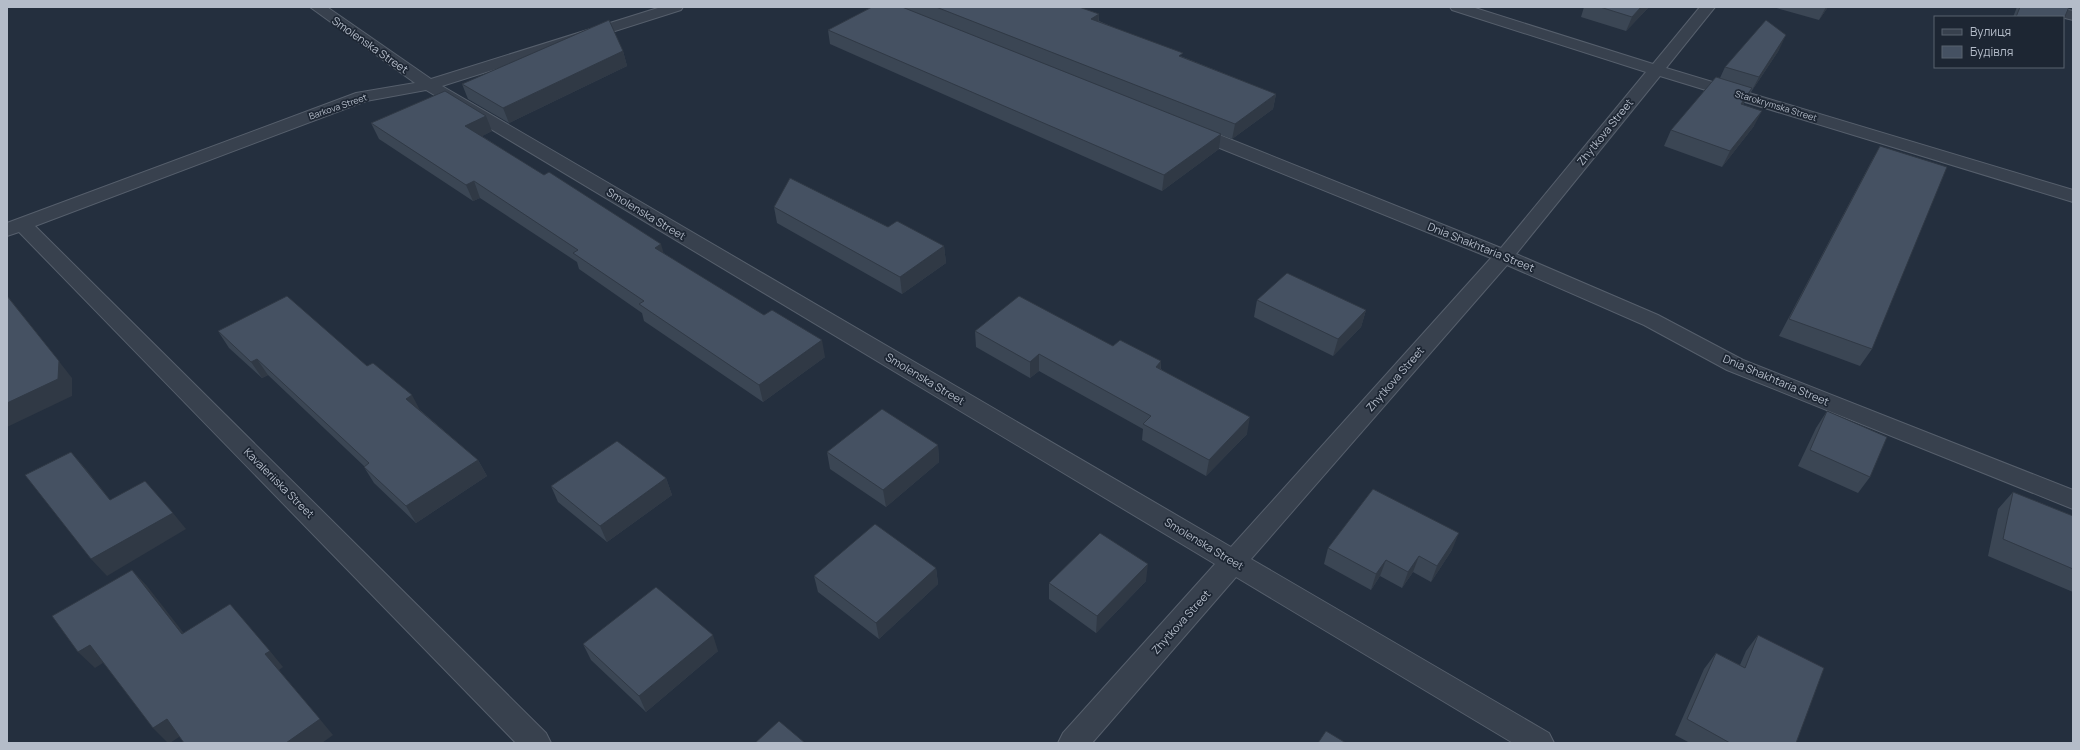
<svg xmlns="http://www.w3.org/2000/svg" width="2080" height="750" font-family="Manrope,sans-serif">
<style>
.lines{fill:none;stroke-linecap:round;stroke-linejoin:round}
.street-casing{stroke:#565f6c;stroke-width:2}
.street{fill:#38414e;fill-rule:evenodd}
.wall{fill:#3b4654}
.shaded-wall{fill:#303945}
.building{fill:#455162;stroke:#303945}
.labels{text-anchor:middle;stroke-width:3.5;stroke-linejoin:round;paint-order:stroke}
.far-street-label{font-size:9px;fill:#b4bcc9;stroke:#1d2633}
.street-label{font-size:11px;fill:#b4bcc9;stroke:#1d2633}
</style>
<rect width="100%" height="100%" fill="#242f3e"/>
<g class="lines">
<defs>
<path id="street" d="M310 7H327L431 79 661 7H683L681 10 442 86 1231 547 1491 258 1185 134 1182 130 1185 126 1191 125 1197 126 1501 248 1646 72 1452 10 1450 7H1472L1653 64 1700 7H1715L1666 68 2073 190V202L1660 76 1516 254 1658 315 1743 360 2073 490V509L1727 370 1644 325 1507 265 1251 559 1549 733 1554 743H1513L1236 577 1092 743H1058L1063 733 1215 564 426 90 366 101 35 226 546 733 551 743H516L19 232 7 236V223L15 220 356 93 415 83Z
M2031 7H2055L2073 11V20L2033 10Z"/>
</defs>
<!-- street casing -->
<use href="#street" class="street-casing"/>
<!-- street -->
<use href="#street" class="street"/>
</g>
<!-- wall -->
<path class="wall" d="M872 7H1079L1099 14V21L1183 57 1276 94 1273 109 1232 139 1221 135 1219 149 1162 191 830 44 828 30Z
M1584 7H1649L1626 31 1581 17Z
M1773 7H1828L1819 20Z
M2017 7H2069L2063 17H2013Z
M1779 50 1751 92H1750L1743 105 1754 126 1722 167 1664 146 1671 130 1720 78 1725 67Z
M623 51 627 66 509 123 468 99 462 84Z
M371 123 492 131 482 136 825 357 763 402 644 321 642 313 579 269 577 262 480 198 473 201 379 139Z
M1880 146 1872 349 1860 366 1779 336 1871 162Z
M774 207 888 227 944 246 946 263 902 294 777 223Z
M1257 300 1366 310 1361 327 1333 356 1254 317Z
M218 331 420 410 478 460 487 476 416 523 374 483 364 467V466L268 375 262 378 229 348Z
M975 331 1113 346 1161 361V369L1247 434 1206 476 1142 440 1143 429 1039 371 1030 378 976 347Z
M1827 411 1870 477 1858 493 1798 466 1816 428Z
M938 445 939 462 886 507 830 469 827 452Z
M666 478 672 495 607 542 558 502 551 486Z
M2013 492 2073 516V592L1988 556 1998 509Z
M1328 548 1452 550 1431 582 1413 572 1402 588 1380 576 1371 590 1324 564Z
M936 568 938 584 879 639 818 592 814 576Z
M1146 581 1096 633 1049 599V583Z
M1758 635 1796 743H1690L1675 735 1704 669 1716 653 1740 665 1746 651Z
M583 644 718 651 646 712 591 660Z"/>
<!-- shaded-wall -->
<path class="shaded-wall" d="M1641 7H1649L1626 31 1632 17Z
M1826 7H1828L1819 20Z
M1099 14 1098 29 1091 19Z
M1786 35 1779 50 1751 92 1759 77Z
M623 51 627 66 509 123 503 108Z
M1752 88 1744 103 1734 119 1741 104Z
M1276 94 1273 109 1232 139 1235 124Z
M1762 111 1754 126 1722 167 1730 151Z
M486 116 492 131 471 142 465 126Z
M1221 134 1219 149 1162 191 1164 175Z
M474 181 480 198 473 201 466 185Z
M661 244 666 261 655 248Z
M944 246 946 263 902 294 900 277Z
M7 295 72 378V396L7 427Z
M1366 310 1361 327 1333 356 1338 339Z
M822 340 825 357 763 402 759 385Z
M1039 354V371L1030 378V362Z
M257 359 268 375 262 378 251 362Z
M1161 361 1160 378 1156 367Z
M412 395 421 412 406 399Z
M1250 417 1247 434 1206 476 1209 460Z
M938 445 939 462 886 507 883 490Z
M71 452 86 469 124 517 110 500Z
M478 460 487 476 416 523 406 506Z
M666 478 672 495 607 542 600 526Z
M173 513 186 529 107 576 91 559Z
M1459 533 1452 550 1431 582 1437 566Z
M1419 556 1413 572 1402 588 1408 572Z
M1386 560 1380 576 1371 590 1376 574Z
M1148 564 1146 581 1096 633 1097 616Z
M936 568 938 584 879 639 876 623Z
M132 570 147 586 197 650 182 634Z
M713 635 718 651 646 712 639 696Z
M90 645 106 661 95 668 78 652Z
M270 651 283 667 279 670 333 735 322 743H286L265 654Z
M167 719 182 735 170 743H168L153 728Z"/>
<!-- building -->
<path class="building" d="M872 7H902L1221 134 1164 175 828 30Z
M936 7H1079L1099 14 1091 19 1183 53 1179 56 1276 94 1235 124Z
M1600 7H1641L1632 17Z
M2020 7H2069L2063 21V17H2016Z
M609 20 623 51 503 108 462 84Z
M1766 20 1786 35 1759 77 1725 67Z
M1716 77 1752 88 1741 104 1762 111 1730 151 1671 130Z
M445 91 486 116 465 126 544 175 549 172 661 244 655 248 764 315 772 310 822 340 759 385 639 304 644 301 573 253 578 250 474 181 466 185 371 123Z
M1880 146 1947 167 1872 349 1789 319Z
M790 178 888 227 897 221 944 246 900 277 774 207Z
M1287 273 1366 310 1338 339 1257 300Z
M7 296 59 361 58 379 7 403Z
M287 296 367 366 373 363 412 395 406 399 478 460 406 506 364 467 369 463 257 359 251 362 218 331Z
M1019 296 1113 346 1120 340 1161 361 1156 367 1250 417 1209 460 1143 424 1151 416 1039 354 1030 362 975 331Z
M882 409 938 445 883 490 827 452Z
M1827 411 1887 437 1870 477 1810 450Z
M617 441 666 478 600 526 551 486Z
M71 452 110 500 145 481 173 513 91 559 25 475Z
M1373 489 1459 533 1437 566 1419 556 1408 572 1386 560 1376 574 1328 548Z
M2013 492 2073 516V569L2003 539Z
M875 524 936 568 876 623 814 576Z
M1100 533 1148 564 1097 616 1049 583Z
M132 570 182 634 230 604 270 651 265 654 320 719 286 743H184L167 719 153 728 90 645 78 652 52 616Z
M656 587 713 635 639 696 583 644Z
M1758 635 1824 668 1796 743H1730L1687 719 1716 653 1745 668Z
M779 721 805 743H755Z
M1326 731 1346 743H1318Z"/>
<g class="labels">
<!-- far-street labels -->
<g class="far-street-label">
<text transform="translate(1776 106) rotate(17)" y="3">Starokrymska Street</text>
<text transform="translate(338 107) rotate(-19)" y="3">Barkova Street</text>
</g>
<!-- street labels -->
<g class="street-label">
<text transform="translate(370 45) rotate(35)" y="4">Smolenska Street</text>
<text transform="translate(1605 132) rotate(-51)" y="4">Zhytkova Street</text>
<text transform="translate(646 214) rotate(31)" y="4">Smolenska Street</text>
<text transform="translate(1481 247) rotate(22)" y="4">Dnia Shakhtaria Street</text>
<text transform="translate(925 379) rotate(31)" y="4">Smolenska Street</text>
<text transform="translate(1395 379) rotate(-49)" y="4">Zhytkova Street</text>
<text transform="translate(1776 380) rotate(23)" y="4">Dnia Shakhtaria Street</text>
<text transform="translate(279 483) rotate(45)" y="4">Kavaleriiska Street</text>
<text transform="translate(1204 544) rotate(31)" y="4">Smolenska Street</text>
<text transform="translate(1181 622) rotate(-48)" y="4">Zhytkova Street</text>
</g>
</g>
<!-- border -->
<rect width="2080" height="750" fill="none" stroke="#b4bcc9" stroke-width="16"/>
<!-- legend -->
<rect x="1934" y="16" width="130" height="52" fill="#1d2633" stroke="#59626f"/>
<rect x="1942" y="29" width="20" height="6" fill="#38414e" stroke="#59626f"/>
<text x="1970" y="36" font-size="12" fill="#b4bcc9">Вулиця</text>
<rect x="1942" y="46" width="20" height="12" fill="#455162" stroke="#59626f"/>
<text x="1970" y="56" font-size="12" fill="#b4bcc9">Будівля</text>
</svg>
